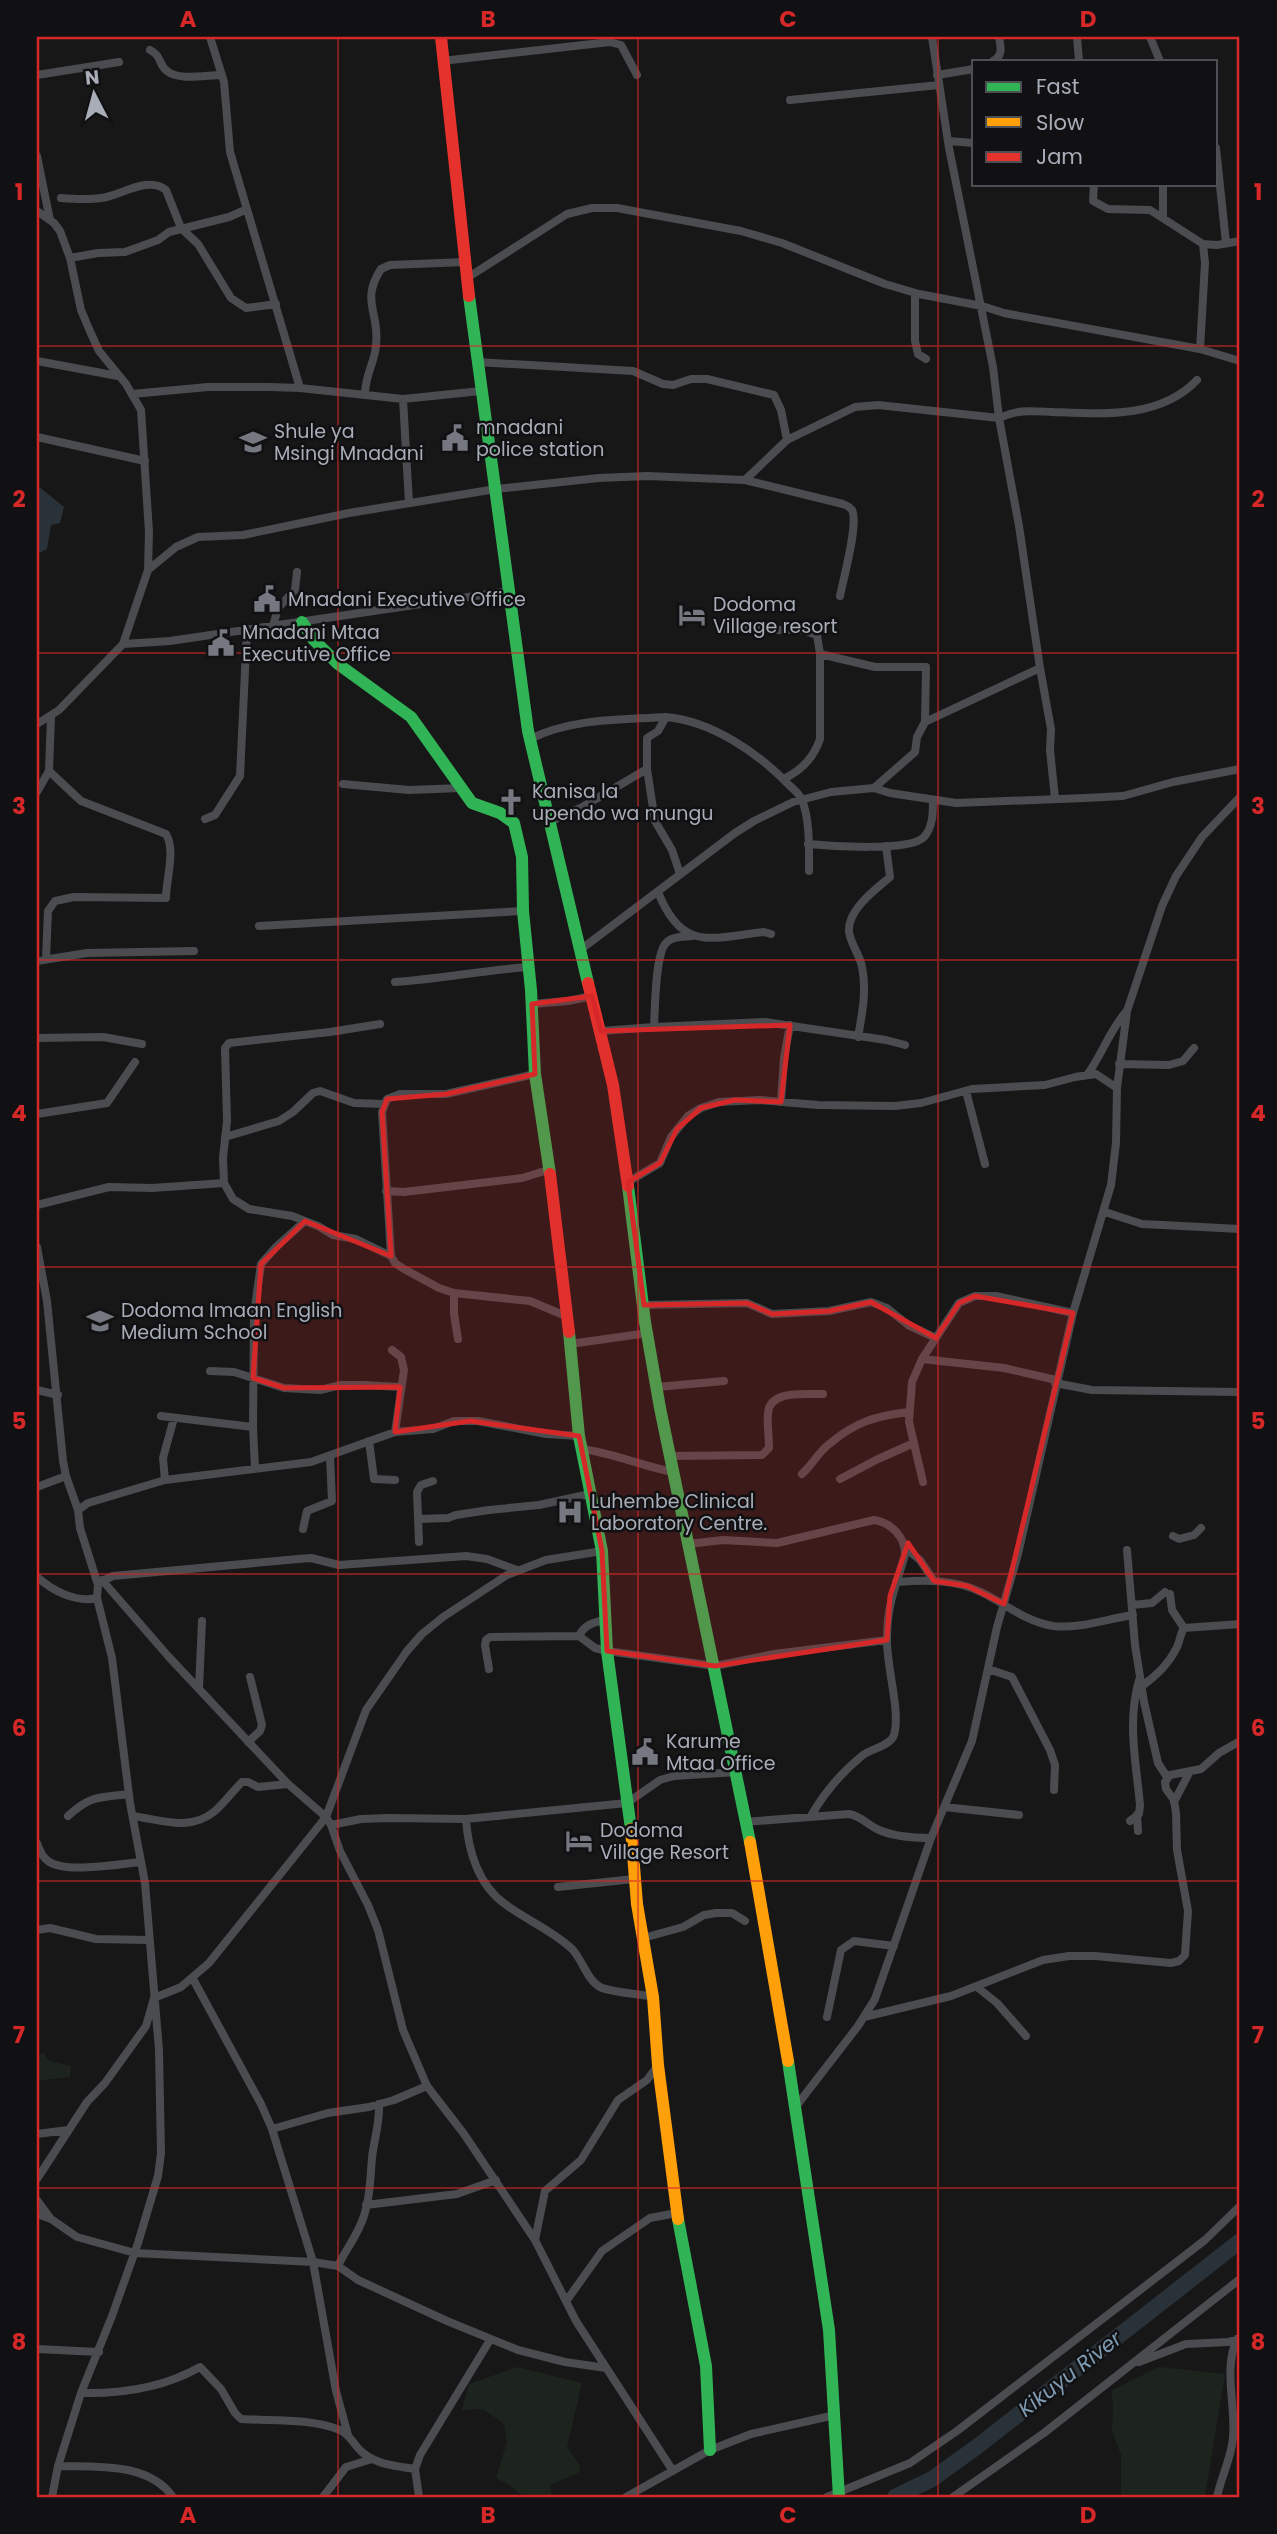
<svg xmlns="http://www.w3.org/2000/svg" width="1277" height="2534" font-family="Poppins,sans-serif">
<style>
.green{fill:#1d241e}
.water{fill:#2a3239}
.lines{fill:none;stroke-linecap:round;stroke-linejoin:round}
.river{stroke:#2a3239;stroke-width:16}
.street{stroke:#4b4c50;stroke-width:8}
.fast{stroke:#30b455;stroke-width:12}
.slow{stroke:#ff9f0a;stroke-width:12}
.jam{stroke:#e5322d;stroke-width:12}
.marked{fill:#d62828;fill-opacity:0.2;stroke:#d62828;stroke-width:5;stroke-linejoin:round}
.grid{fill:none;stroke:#d62828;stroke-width:2;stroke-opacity:0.55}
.labels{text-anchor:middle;stroke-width:5;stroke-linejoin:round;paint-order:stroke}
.poi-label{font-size:19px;fill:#a8adb8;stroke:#111113;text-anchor:start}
.water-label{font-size:21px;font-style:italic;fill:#7f9bb3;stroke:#111113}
.neatline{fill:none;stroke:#d62828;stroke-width:2.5}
.grid-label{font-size:23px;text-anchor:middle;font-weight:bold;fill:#d62828}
</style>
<rect width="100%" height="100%" fill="#171717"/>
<!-- green -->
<path class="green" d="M44 2053 49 2061 71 2066 70 2077 37 2081V2054Z
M517 2367 582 2383 567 2447 579 2464 580 2472 550 2485 552 2497H524L508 2484 496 2478 507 2442 504 2424 483 2409 462 2410 469 2384Z
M1159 2367 1225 2374 1205 2497H1121V2454L1112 2432 1113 2405 1111 2391Z"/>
<!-- water -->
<path class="water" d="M37 475 38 486 64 507 60 523 51 525 47 549 37 554Z"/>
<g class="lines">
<!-- river -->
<path class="river" d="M895 2497 932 2479 978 2446 1240 2241"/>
<!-- street -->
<path class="street" d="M210 37 224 82 230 152 300 388
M932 37 949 148 993 367 999 418 1019 526 1040 668 1051 729 1050 750 1055 799
M1077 37 1079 61
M1150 37 1160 61
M150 50C162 56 158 64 167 71 179 81 206 75 222 75
M442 61 610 42 621 45 637 75
M993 61C1003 56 1001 47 999 37
M37 75 119 62
M937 75 974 69
M790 100 939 85
M948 141 974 143
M1216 148 1226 243
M37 156 50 220
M1094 184 1093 201 1108 209 1150 210 1203 244 1217 245 1240 241
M1163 184V217
M61 198C74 199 88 200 101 198 120 196 148 175 166 190L181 228 198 244 231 298 246 308 276 304
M37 211 54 223 60 231 70 258 81 310 89 329 99 351 126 384 141 410 149 532 148 570 123 644 59 710 37 724
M70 258 98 253 125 252 158 240 169 232 229 217 245 210
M467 278 567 214 592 208H617L741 231 782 243 885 284 919 294 982 306 1004 313 1200 349 1240 361
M915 293V341L918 354 926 359
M1200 349 1205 263 1203 244
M37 361 118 376
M477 362 633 371 663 384 673 385 691 379H707L774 395 781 410 787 440
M132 394 208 387H270L300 388 403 399 481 391
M365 394C365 375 375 362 376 345 380 313 360 301 381 269L390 265 465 262
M403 399 409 503
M37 437 145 461
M745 480 787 440 855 407 878 405 999 418C1019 409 1031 411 1052 412 1102 414 1160 419 1197 380
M148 570 176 547 198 537 243 535 349 513 496 489 599 478 647 476 745 480 843 504C847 506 849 506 852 510 859 523 843 580 840 596
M273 626 278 608 295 590 297 572
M727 630H801L817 635 820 654V739C814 757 801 771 783 779
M123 644 170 641 509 591
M820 654 875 667H926L925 722 917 737 915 752 874 788
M925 722 1040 668
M530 739C572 718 621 720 666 717 711 721 757 752 788 784 793 789 800 794 802 800 810 820 809 849 809 871
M647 769 655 821 672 850 680 874
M343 784 409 790 461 788
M37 792 49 771 51 717
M508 818 513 804
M205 819 215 815 240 776 247 629
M550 822 584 806 647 769V738L658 731 666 717
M808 844C828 846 910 852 924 837 933 827 933 813 933 800
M658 892C682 952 710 938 764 932L771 934
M259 926 523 911
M580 950 735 833 754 821 793 802 831 792 874 788 890 793 956 803 1085 798 1123 796 1173 782 1240 769
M46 959 48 911 55 901 74 897 166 898C166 879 176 851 166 834L81 801 49 771
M37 961 87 953 194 951
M395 982C440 979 484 970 529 967
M532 1004 568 1001 592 996
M380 1024 330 1032 229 1043 225 1048 227 1121 223 1158 224 1183 233 1199 249 1209 292 1216 318 1226 333 1235 356 1239 391 1256
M654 1027 765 1022 886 1040 905 1045
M601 1031 654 1027C655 1010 655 954 666 943 672 936 683 937 692 936
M858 1037C862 1015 867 990 862 967 860 955 851 945 849 932 847 910 875 890 890 877L886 846
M37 1038 103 1037 142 1044
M1119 1064 1169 1065 1183 1061 1194 1048
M535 1074 446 1094H400L387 1099 382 1112 391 1256 395 1263 404 1269 439 1288 454 1293 530 1301 568 1317
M1087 1075C1102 1055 1109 1031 1126 1012
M966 1091 985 1164
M781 1102 784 1058 790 1025
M37 1114 107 1103 135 1062
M225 1137 279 1121 293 1112 313 1093 320 1091 354 1103 383 1104
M628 1182 660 1163 671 1137 688 1116 701 1108 719 1102 760 1100 818 1105 895 1106 921 1103 972 1089 1045 1085 1075 1077 1096 1074 1117 1088
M386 1191 404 1192 522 1178 548 1170
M37 1205 109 1187 152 1188 224 1183
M1105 1212 1142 1224 1240 1229
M37 1247 47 1301 63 1461 66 1476 78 1510
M454 1293V1314L458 1339
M644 1305 747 1303 772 1314 829 1311 871 1302 887 1308 908 1325 936 1338
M570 1344 648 1333
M392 1350 401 1357 404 1370 395 1432
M922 1359 1004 1368 1056 1380
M210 1371 234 1372 284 1388 320 1390 341 1385H363L401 1387
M1055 1383 1092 1390 1240 1392
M657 1387 724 1381
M37 1390 58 1395
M161 1416 253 1427
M369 1441 374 1479 395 1480
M582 1449C613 1453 642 1466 673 1472
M669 1456 762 1455 769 1448C769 1437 767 1425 768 1413 770 1389 806 1395 823 1394
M255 1469 253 1427 254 1314 261 1264 277 1246 305 1221
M802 1474C812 1465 818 1453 828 1445 855 1422 875 1416 909 1412
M840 1479 878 1459 914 1443
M165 1480 163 1458 174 1418
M923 1482 909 1422 912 1382 922 1359 959 1303 975 1296H996L1073 1313
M37 1487 66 1476
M419 1519 448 1518 456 1515 489 1510 539 1505 590 1494
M303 1529 307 1511 332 1501 330 1457
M1173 1536 1179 1539 1194 1535 1201 1528
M419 1542 417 1492 421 1485 433 1481
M688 1544 723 1540 777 1543 874 1520C890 1522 906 1537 905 1555 896 1585 887 1605 887 1638 886 1666 901 1711 894 1735 891 1745 872 1749 863 1755 842 1772 824 1793 811 1816
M905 1548 920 1560 934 1581
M1127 1550 1135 1645 1144 1702 1158 1763 1167 1777
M37 1577C53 1591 76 1603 97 1598
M102 1580 168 1656 288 1784 326 1817 331 1825 340 1851 368 1905 378 1930 403 2030 427 2086 464 2134 535 2240 576 2321 673 2471
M100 1582 113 1576 298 1559 311 1558 339 1565 466 1556 487 1559 517 1570
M896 1582C925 1580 954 1579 981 1592 1004 1603 1026 1622 1053 1626 1080 1629 1106 1619 1133 1615
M1132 1605 1152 1603 1165 1592
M1184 1628 1240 1624
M579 1636 595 1648 607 1651 715 1666 774 1654 887 1640
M489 1669 485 1645 486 1640 490 1637 579 1636C584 1625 594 1622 605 1620
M988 1669 1012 1677 1050 1750 1055 1765 1054 1790
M1142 1686C1156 1676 1168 1665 1176 1649 1180 1642 1180 1634 1184 1628L1172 1610 1170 1594
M199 1688 202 1621
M248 1742 260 1731 262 1725 250 1677
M1174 1802 1189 1773
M944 1807 1019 1815
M1137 1815 1138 1831
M68 1816C91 1795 99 1798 129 1794
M133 1816C161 1820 190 1832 215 1811 225 1802 233 1791 242 1782H248L258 1787 288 1784
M466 1819C468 1850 478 1885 505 1904 526 1920 552 1930 572 1949 582 1959 587 1980 600 1987 608 1992 642 1994 653 1997
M1130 1821 1139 1814 1140 1805C1136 1761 1127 1723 1139 1680
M744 1822 849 1814C861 1816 868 1825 879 1830 895 1837 914 1838 931 1838
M331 1825 361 1819 389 1818 466 1819 627 1803 660 1780 674 1776 737 1772
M37 1843C39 1849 42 1857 48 1861 65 1874 120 1864 141 1862
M558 1887 634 1879
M37 1930 50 1928 96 1939 148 1940
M643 1938 683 1927 704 1915 716 1913H732L745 1921
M193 1979 261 2104 272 2129 313 2262 336 2391 348 2435
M977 1987 997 2003 1026 2036
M827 2017 841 1950 854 1941 894 1946
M864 2017 951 1996 1043 1960 1069 1956H1095L1171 1963 1179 1961 1185 1955 1188 1911 1177 1850 1176 1813 1174 1800 1166 1789 1165 1782 1170 1775 1201 1769 1219 1753 1240 1741
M797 2105 858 2026 875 1999 931 1838 972 1741 997 1627 1018 1554 1073 1313 1111 1185 1116 1143 1117 1088 1127 1011 1162 906 1176 876 1202 837 1240 797
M272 2129 328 2113 369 2107 394 2100 427 2086
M37 2134 68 2130
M37 2179 87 2102 105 2083 146 2026 154 1998 181 1987 209 1963 326 1817 366 1710 407 1651 422 1634 443 1617 507 1575 546 1560 602 1551
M37 2200 51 2219 77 2237 135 2253 313 2262 338 2266 358 2280 447 2321 518 2350 565 2362 606 2368
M366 2205 457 2194 496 2180
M37 2214 51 2219
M535 2240 545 2191 581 2160 618 2100 647 2080 658 2065
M338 2266C344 2253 353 2241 359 2228 370 2206 370 2181 372 2158 374 2139 380 2123 379 2104
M567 2300 602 2251 650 2218 677 2213
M37 2349 99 2352
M1139 2362 1186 2344 1228 2342 1238 2339
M81 2393C123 2394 163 2388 200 2367L221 2389 235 2413 241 2419C273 2421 310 2418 340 2430 350 2434 354 2446 363 2453 378 2465 397 2466 415 2469
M58 2466C97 2467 148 2462 173 2497
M52 2497 58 2466 81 2393 112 2316 138 2243 158 2176 161 2153 159 2050 145 1883 130 1803 112 1658 97 1598 98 1585 80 1528 78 1510 88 1503 165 1480 311 1462 395 1432 433 1429 454 1421H478L546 1434 579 1436
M323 2497 346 2467 372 2459
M419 2497 415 2469 420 2455 490 2340
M626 2497 710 2450 751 2434 835 2415
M827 2497 910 2463 957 2431 1205 2240 1240 2206
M953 2497 1044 2433 1240 2279
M1217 2497C1221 2477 1231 2459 1233 2438 1236 2405 1223 2369 1237 2339"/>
<!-- fast -->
<path class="fast" d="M469 296 528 731 588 983
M302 622 313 639 338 664 411 717 472 803 500 813 514 823 522 857 523 911 531 990 535 1074 550 1174
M628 1186 645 1322 660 1408 750 1842
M569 1332 579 1436 602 1551 607 1651 631 1829
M788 2061 829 2330 839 2497
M678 2219 706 2366 710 2450"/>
<!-- slow -->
<path class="slow" d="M631 1829 637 1904 653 1997 658 2065 678 2219
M750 1842 788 2061"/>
<!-- jam -->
<path class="jam" d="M441 37 469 296
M588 983 613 1085 628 1186
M550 1174 569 1332"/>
</g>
<!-- marked area -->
<path class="marked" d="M592 996 601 1031 790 1025 781 1102 735 1100 701 1108 677 1129 660 1163 628 1182 644 1305 747 1303 772 1314 829 1311 871 1302 936 1338 959 1303 975 1296 1073 1313 1004 1604 967 1586 934 1581 908 1543 890 1596 887 1640 715 1666 607 1651 602 1551 579 1436 470 1421 395 1432 400 1387 284 1388 253 1378 261 1264 305 1221 391 1256 382 1112 387 1099 446 1094 535 1074 532 1004Z"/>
<!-- grid -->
<path class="grid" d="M338 37V2497M638 37V2497M938 37V2497M37 346H1240M37 653H1240M37 960H1240M37 1267H1240M37 1574H1240M37 1881H1240M37 2188H1240"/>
<!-- icons -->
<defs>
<symbol id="civic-bare" viewBox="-9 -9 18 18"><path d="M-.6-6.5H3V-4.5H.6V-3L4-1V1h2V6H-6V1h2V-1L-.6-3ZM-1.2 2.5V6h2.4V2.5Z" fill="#757880" stroke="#111113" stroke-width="2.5" paint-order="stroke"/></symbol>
<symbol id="school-bare" viewBox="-9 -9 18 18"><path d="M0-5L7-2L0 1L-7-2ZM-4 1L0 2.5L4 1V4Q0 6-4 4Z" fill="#757880" stroke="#111113" stroke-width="2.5" paint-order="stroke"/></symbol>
<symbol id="hotel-bare" viewBox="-9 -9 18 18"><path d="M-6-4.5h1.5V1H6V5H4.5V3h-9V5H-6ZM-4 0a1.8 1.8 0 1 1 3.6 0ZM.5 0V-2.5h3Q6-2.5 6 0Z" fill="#757880" stroke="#111113" stroke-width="2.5" paint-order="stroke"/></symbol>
<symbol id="church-bare" viewBox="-9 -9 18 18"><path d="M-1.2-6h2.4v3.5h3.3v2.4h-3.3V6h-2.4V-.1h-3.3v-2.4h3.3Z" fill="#757880" stroke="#111113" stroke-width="2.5" paint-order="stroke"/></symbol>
<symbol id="hospital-bare" viewBox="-9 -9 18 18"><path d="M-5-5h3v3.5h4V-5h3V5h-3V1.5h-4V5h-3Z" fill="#757880" stroke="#111113" stroke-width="2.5" paint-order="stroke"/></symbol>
</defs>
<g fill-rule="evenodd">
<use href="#civic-bare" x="436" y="419" width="38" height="38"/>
<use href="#school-bare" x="234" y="423" width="38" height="38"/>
<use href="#civic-bare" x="248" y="580" width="38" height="38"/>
<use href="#hotel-bare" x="673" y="596" width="38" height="38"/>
<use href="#civic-bare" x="202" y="624" width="38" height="38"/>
<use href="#church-bare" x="492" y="783" width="38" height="38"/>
<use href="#school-bare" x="81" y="1302" width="38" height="38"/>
<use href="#hospital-bare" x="551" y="1493" width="38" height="38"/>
<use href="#civic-bare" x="626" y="1733" width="38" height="38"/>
<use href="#hotel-bare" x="560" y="1822" width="38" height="38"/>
</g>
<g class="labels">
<!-- poi labels -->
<g class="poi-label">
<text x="476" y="434">mnadani<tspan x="476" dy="22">police station</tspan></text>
<text x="274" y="438">Shule ya<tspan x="274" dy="22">Msingi Mnadani</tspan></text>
<text x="288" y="606">Mnadani Executive Office</text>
<text x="713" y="611">Dodoma<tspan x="713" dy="22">Village resort</tspan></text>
<text x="242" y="639">Mnadani Mtaa<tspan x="242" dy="22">Executive Office</tspan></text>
<text x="532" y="798">Kanisa la<tspan x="532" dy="22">upendo wa mungu</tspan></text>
<text x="121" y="1317">Dodoma Imaan English<tspan x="121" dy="22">Medium School</tspan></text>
<text x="591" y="1508">Luhembe Clinical<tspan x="591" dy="22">Laboratory Centre.</tspan></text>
<text x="666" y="1748">Karume<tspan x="666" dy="22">Mtaa Office</tspan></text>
<text x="600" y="1837">Dodoma<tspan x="600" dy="22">Village Resort</tspan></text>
</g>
<!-- water labels -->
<g class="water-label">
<text transform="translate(1070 2374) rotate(-38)" y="7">Kikuyu River</text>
</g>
</g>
<!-- border -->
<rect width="1277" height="2534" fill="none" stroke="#111113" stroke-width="77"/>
<!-- legend -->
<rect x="972" y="60" width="245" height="126" fill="#111113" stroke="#4d4f55" stroke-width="2"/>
<rect x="986" y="82" width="35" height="10" fill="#30b455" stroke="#4d4f55" stroke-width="2"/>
<text x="1036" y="94" font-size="21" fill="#a8adb8">Fast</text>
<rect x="986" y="117" width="35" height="10" fill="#ff9f0a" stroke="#4d4f55" stroke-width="2"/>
<text x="1036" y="130" font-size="21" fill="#a8adb8">Slow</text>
<rect x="986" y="152" width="35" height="10" fill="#e5322d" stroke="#4d4f55" stroke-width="2"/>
<text x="1036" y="164" font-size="21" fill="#a8adb8">Jam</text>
<!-- north arrow -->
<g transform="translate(94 94) rotate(354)" stroke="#111113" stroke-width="5" paint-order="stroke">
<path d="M0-5L12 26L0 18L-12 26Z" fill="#a8adb8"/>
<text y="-10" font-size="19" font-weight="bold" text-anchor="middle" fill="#a8adb8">N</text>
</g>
<rect x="38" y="38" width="1200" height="2458" class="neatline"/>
<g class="grid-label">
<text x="188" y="27">A</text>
<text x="488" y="27">B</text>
<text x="788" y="27">C</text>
<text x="1088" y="27">D</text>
<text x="19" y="200">1</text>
<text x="1258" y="200">1</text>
<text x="19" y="507">2</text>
<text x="1258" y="507">2</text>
<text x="19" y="814">3</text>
<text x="1258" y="814">3</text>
<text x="19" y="1121">4</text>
<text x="1258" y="1121">4</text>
<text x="19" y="1429">5</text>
<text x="1258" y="1429">5</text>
<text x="19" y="1736">6</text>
<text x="1258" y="1736">6</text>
<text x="19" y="2043">7</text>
<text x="1258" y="2043">7</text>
<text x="19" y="2350">8</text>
<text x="1258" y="2350">8</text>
<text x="188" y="2523">A</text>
<text x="488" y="2523">B</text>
<text x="788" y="2523">C</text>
<text x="1088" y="2523">D</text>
</g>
</svg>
